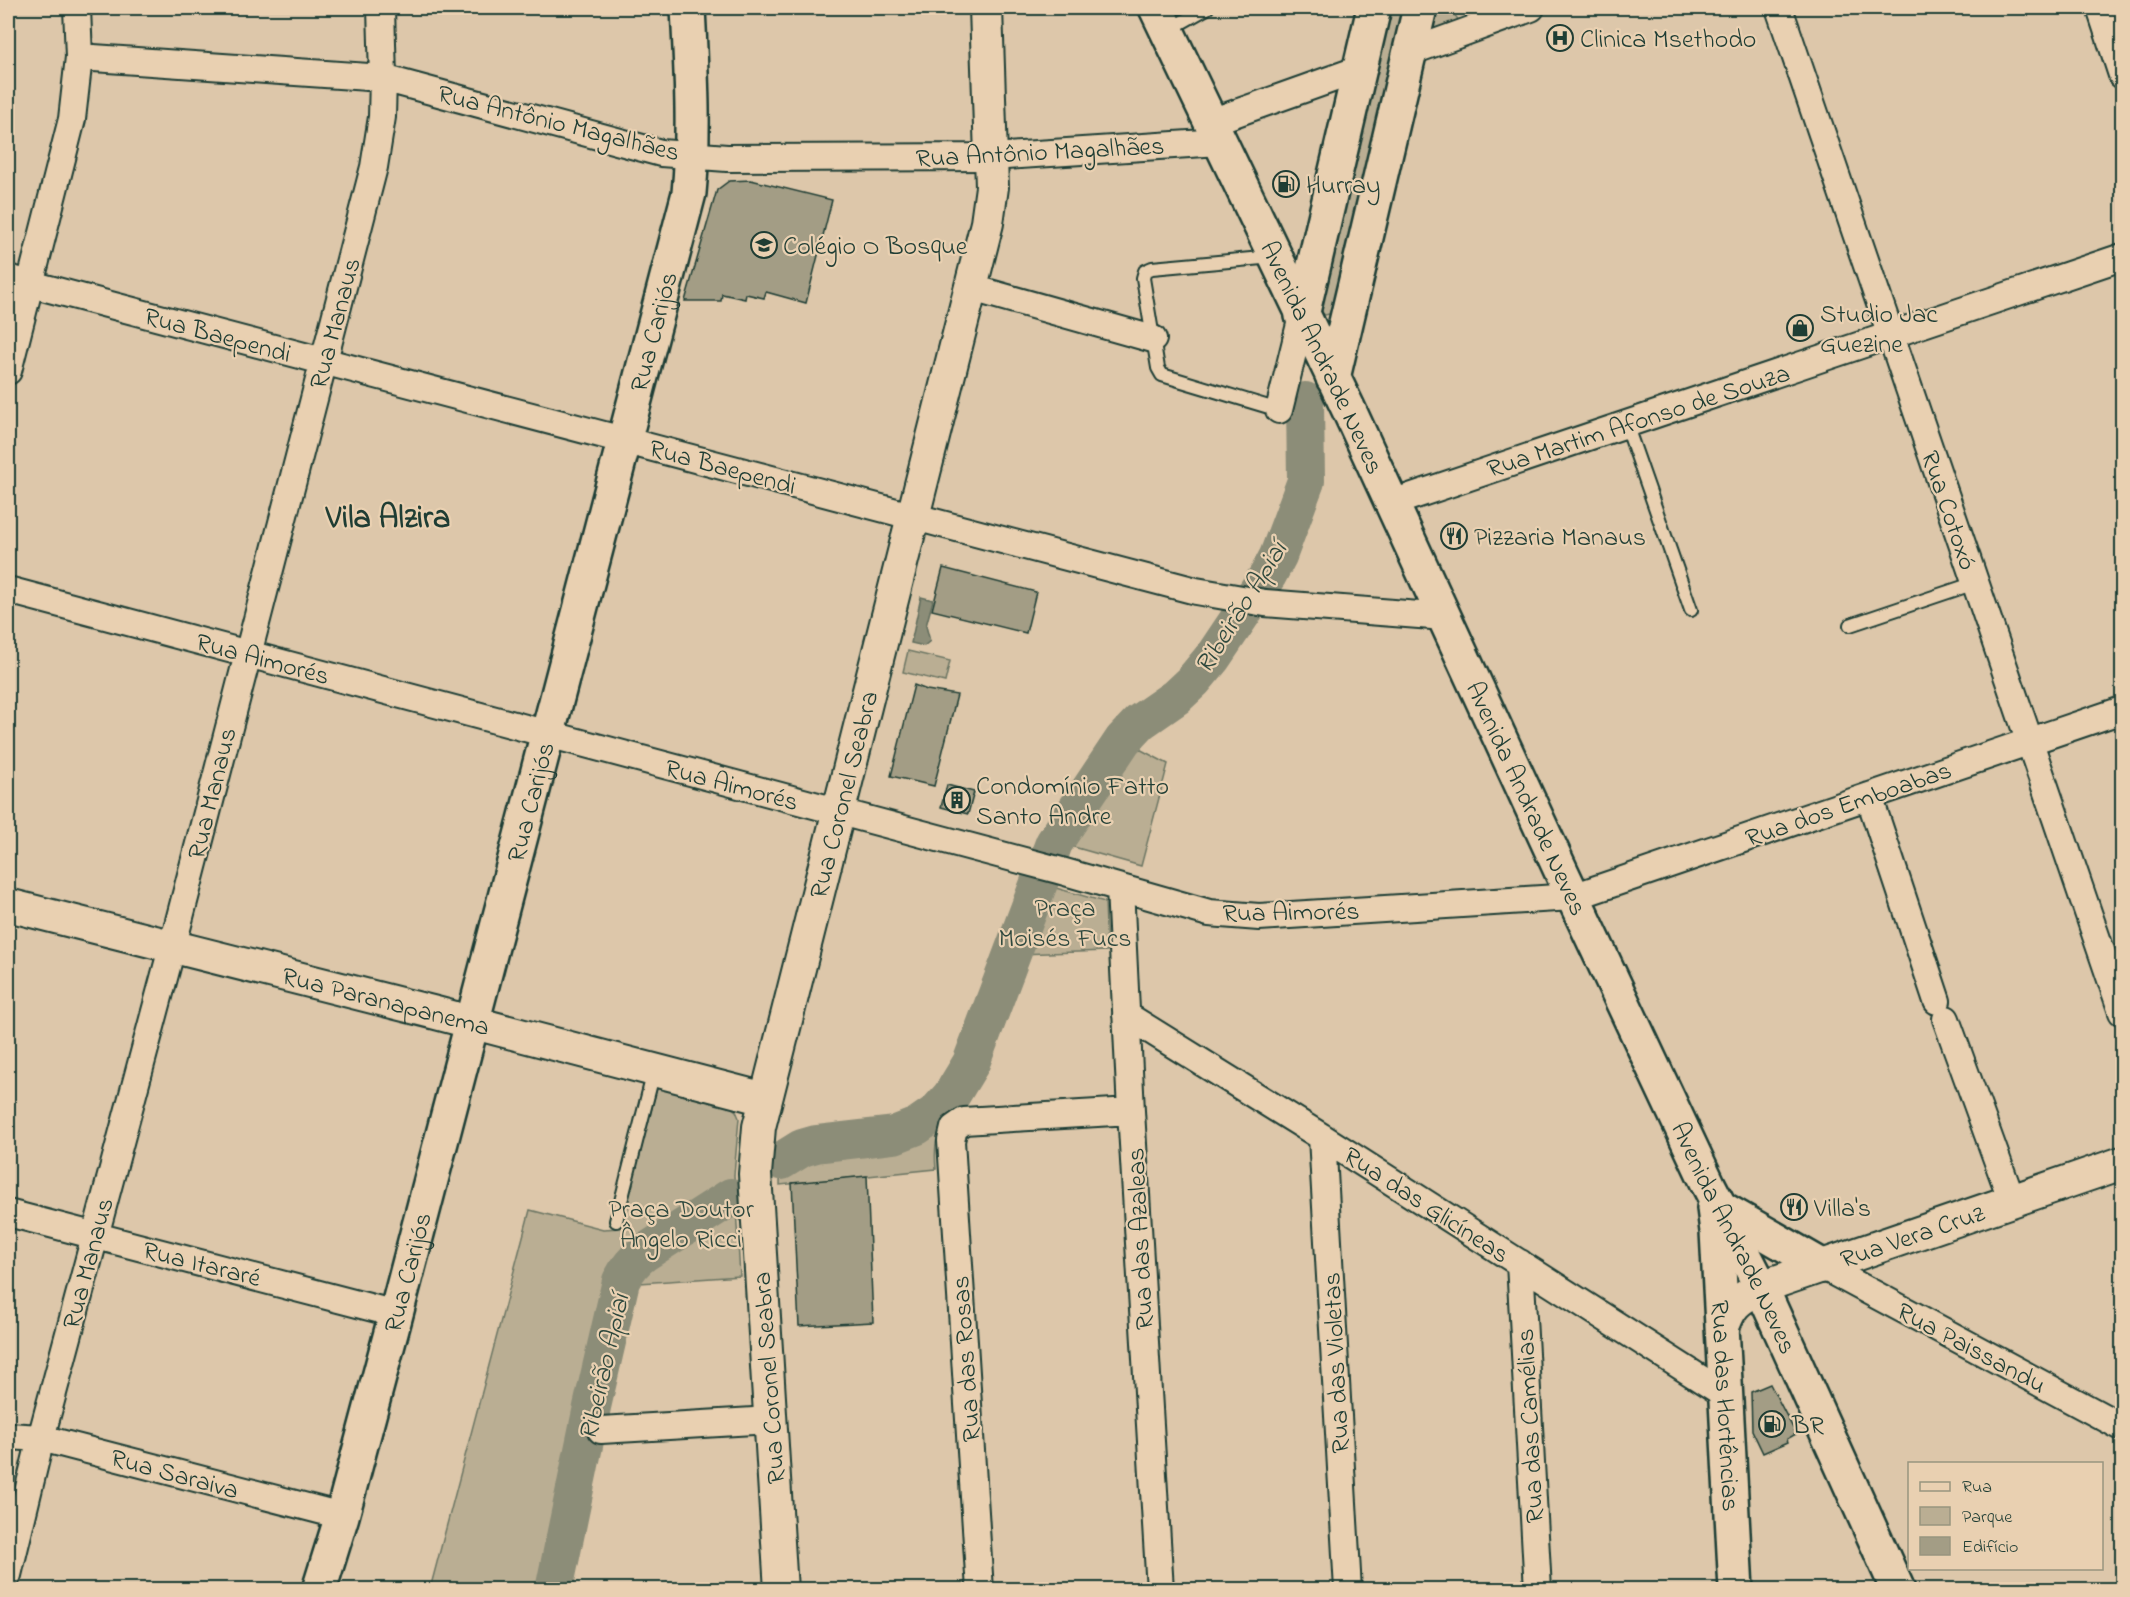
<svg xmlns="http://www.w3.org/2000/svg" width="2130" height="1597" font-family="'Indie Flower',sans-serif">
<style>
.green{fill:#baae93;stroke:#6c7664;stroke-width:1.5}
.water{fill:#8c8d78;stroke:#606d5d;stroke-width:1.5}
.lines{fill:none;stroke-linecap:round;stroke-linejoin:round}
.river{stroke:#8c8d78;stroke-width:38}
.building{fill:#a39d85;stroke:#1f3d34;stroke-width:1.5}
.service-casing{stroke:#1f3d34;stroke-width:16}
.minor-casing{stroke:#1f3d34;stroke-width:30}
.tertiary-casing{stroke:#1f3d34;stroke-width:36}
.secondary-casing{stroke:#1f3d34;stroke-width:38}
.primary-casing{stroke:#1f3d34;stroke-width:38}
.service{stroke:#e9d0b1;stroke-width:12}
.minor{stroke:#e9d0b1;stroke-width:26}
.tertiary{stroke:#e9d0b1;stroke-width:32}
.secondary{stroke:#e9d0b1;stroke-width:33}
.primary{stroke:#e9d0b1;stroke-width:33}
.labels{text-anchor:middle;stroke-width:4.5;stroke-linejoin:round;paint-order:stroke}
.poi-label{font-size:26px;fill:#1f3d34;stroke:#e9d0b1;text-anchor:start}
.street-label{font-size:26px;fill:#1f3d34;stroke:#e9d0b1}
.park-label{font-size:26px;fill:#2e483e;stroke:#e9d0b1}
.water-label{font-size:27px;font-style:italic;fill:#2f493e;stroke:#e9d0b1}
.district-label{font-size:32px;font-weight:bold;fill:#1f3d34;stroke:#e9d0b1}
</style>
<rect width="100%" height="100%" fill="#ddc7aa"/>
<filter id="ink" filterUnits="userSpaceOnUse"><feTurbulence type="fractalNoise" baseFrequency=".0167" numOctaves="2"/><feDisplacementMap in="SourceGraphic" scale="12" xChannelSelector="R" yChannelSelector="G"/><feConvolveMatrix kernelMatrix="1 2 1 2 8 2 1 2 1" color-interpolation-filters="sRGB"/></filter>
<g filter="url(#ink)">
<!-- green -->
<path class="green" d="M1390 8H1403L1332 311 1329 314 1325 315 1321 312V308Z
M1433 8H1449L1461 23 1430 37Z
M908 651 950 661 945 682 903 672Z
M1128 743 1168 764 1141 866 1063 844Z
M1042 884 1105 902 1107 951 1018 954Z
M657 1088 731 1107 736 1111 739 1118 734 1175 740 1276 626 1284 630 1260 617 1267 543 1589H430L530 1210 603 1229 621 1228Z
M964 1103C938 1124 933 1136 936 1169L780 1185 781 1148 893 1140Z"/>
<!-- water -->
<path class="water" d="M921 597 933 600 926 626 930 641 924 646 911 643Z"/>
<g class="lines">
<!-- river -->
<path class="river" d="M781 1161 802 1148 816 1144 894 1135 917 1126 937 1112 951 1096 971 1063 1054 843 1123 740 1140 722 1176 697 1193 681 1213 657 1268 575 1278 556 1306 481 1305 401
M554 1590 592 1407 621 1281C627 1269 633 1261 644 1253L731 1197"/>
</g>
<!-- building -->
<path class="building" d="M751 180 832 200 806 303 766 292 764 298 746 294 745 299 722 294 721 301H685L717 190 729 181Z
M943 568 1036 592 1026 633 932 610Z
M914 685 927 690 957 695 934 786 891 776Z
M947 785 974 792 968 814 941 807Z
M867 1176 873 1322 799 1326 792 1183Z
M1770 1384 1796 1434 1787 1439 1788 1442 1763 1453 1752 1430 1751 1392Z"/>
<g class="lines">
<defs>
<path id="service" d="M1168 30 1207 8
M1273 257 1152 268 1145 271 1143 278 1158 368 1162 375 1279 410
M1626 424 1691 610
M1850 625 1975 583
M616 1221 654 1071"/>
<path id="minor" d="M1779 8 2122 1012
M2100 8 2122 75
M1410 52 1531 8
M79 57 383 78 661 153 727 158 991 157 1220 142
M1211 122 1360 69
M8 278 1196 591 1265 603 1445 617
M972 288 1153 339
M8 371 72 119 79 57 77 8
M1279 410 1302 316
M1392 503 2122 257
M8 590 1058 870 1209 913 1259 917 1573 897 2122 710
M1869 796 1937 1001
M1120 888 1131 1111 1160 1590
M1126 1015 1322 1137 1726 1395
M1946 1019 2012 1201
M1322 1137 1348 1590
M8 1213 396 1314
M1520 1263 1538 1590
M1822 1266 2122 1427
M601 1430 771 1420
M8 1436 41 1438 342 1516
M8 1575 41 1438 172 948 374 167 382 117 383 78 381 8
M980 1590 951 1141 954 1128 964 1121 1131 1111"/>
<g id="tertiary">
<path id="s1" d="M8 905 436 1013 765 1099"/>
<path id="s2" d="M1722 1330C1731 1303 1737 1301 1761 1287L2122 1163"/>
<path id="s3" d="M781 1590 755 1174 759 1127 987 223 992 187 986 8"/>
</g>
<g id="secondary">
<path id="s4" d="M1156 8 1348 408 1562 873 1709 1186 1761 1287 1898 1590"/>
<path d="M1302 316 1374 8"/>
<path d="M1333 378 1420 8"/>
<path id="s5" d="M1714 1208 1717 1231 1736 1590"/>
<path d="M1721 1208 1822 1266"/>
</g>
<g id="primary">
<path id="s6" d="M319 1590 342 1516 396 1314 689 193C695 131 691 69 688 8"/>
</g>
</defs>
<!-- service casing -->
<use href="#service" class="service-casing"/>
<!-- minor casing -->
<use href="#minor" class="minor-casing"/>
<!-- tertiary casing -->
<use href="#tertiary" class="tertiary-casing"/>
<!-- secondary casing -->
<use href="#secondary" class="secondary-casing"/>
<!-- primary casing -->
<use href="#primary" class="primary-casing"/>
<!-- service -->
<use href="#service" class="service"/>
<!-- minor -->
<use href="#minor" class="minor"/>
<!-- tertiary -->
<use href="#tertiary" class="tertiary"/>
<!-- secondary -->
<use href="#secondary" class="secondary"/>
<!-- primary -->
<use href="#primary" class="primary"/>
</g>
</g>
<!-- icons -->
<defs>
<symbol id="hospital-ring" viewBox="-11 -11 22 22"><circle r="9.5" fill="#e9d0b1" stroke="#1f3d34" stroke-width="1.5"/><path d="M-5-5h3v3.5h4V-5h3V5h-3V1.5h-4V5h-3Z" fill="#1f3d34"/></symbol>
<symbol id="fuel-ring" viewBox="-11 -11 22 22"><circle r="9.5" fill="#e9d0b1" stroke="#1f3d34" stroke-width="1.5"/><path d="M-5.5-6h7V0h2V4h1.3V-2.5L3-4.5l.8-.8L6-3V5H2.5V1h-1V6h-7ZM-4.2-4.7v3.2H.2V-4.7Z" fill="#1f3d34"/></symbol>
<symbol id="school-ring" viewBox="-11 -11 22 22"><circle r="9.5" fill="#e9d0b1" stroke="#1f3d34" stroke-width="1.5"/><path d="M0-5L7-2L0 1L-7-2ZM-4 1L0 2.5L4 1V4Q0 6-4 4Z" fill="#1f3d34"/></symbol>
<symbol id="shop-ring" viewBox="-11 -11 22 22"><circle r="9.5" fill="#e9d0b1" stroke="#1f3d34" stroke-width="1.5"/><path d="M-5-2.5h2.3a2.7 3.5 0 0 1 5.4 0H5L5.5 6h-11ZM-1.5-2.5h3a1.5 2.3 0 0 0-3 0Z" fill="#1f3d34"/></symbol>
<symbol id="restaurant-ring" viewBox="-11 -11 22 22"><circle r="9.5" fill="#e9d0b1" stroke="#1f3d34" stroke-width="1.5"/><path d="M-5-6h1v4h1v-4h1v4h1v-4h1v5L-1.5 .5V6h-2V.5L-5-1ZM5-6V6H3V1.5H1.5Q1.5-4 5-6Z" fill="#1f3d34"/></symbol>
<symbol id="building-ring" viewBox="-11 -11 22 22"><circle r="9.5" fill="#e9d0b1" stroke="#1f3d34" stroke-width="1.5"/><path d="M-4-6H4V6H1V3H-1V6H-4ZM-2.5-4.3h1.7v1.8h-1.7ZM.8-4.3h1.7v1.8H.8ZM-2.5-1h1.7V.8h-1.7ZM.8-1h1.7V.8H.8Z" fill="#1f3d34"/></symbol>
</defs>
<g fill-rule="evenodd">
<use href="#hospital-ring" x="1545" y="23" width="30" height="30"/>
<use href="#fuel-ring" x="1271" y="169" width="30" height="30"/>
<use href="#school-ring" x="749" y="230" width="30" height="30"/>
<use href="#shop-ring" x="1785" y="313" width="30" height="30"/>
<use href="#restaurant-ring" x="1439" y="521" width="30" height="30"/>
<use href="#building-ring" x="942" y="785" width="30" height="30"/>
<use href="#restaurant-ring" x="1779" y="1192" width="30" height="30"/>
<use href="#fuel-ring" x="1757" y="1409" width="30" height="30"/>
</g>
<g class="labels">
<!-- poi labels -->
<g class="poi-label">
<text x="1580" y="47">Clinica Msethodo</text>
<text x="1306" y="193">Hurray</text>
<text x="783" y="254">Colégio O Bosque</text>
<text x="1820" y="322">Studio Jac<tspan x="1820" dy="30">Guezine</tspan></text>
<text x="1474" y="545">Pizzaria Manaus</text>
<text x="976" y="794">Condomínio Fatto<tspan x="976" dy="30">Santo Andre</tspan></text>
<text x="1814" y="1216">Villa's</text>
<text x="1792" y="1433">BR</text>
</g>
<!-- street labels -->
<g class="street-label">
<text transform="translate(559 122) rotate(14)" y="9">Rua Antônio Magalhães</text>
<text transform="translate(1040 151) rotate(-3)" y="9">Rua Antônio Magalhães</text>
<text transform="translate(334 323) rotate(-75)" y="9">Rua Manaus</text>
<text dy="9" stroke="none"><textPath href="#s6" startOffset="1302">Rua Carijós</textPath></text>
<text transform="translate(218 334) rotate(15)" y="9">Rua Baependi</text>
<text dy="9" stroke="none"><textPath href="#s4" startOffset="387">Avenida Andrade Neves</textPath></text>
<text transform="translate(1638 420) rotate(-18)" y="9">Rua Martim Afonso de Souza</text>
<text transform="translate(723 466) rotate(15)" y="9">Rua Baependi</text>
<text transform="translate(1950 510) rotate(71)" y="9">Rua Cotoxó</text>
<text transform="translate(263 658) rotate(15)" y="9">Rua Aimorés</text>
<text transform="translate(732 784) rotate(15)" y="9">Rua Aimorés</text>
<text transform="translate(211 793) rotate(-76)" y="9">Rua Manaus</text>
<text dy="9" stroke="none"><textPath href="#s3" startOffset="807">Rua Coronel Seabra</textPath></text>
<text dy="9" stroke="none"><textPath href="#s4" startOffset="873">Avenida Andrade Neves</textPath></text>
<text dy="9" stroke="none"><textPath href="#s6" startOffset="816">Rua Carijós</textPath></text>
<text transform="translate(1848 803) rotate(-19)" y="9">Rua dos Emboabas</text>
<text transform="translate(1291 911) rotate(-1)" y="9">Rua Aimorés</text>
<text dy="9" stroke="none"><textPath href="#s1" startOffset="390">Rua Paranapanema</textPath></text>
<text transform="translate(1427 1204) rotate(33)" y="9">Rua das Glicíneas</text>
<text dy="9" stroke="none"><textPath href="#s2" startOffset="220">Rua Vera Cruz</textPath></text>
<text dy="9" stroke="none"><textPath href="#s4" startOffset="1359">Avenida Andrade Neves</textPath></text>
<text transform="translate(1139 1239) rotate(-93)" y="9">Rua das Azaleas</text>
<text transform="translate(87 1263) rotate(-75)" y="9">Rua Manaus</text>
<text transform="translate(202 1263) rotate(14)" y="9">Rua Itararé</text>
<text dy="9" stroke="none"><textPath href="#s6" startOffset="330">Rua Carijós</textPath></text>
<text transform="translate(1972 1347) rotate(28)" y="9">Rua Paissandu</text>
<text transform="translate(965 1359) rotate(-94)" y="9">Rua das Rosas</text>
<text transform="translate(1335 1363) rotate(-93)" y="9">Rua das Violetas</text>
<text transform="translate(768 1378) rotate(-94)" y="9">Rua Coronel Seabra</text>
<text dy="9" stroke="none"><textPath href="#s5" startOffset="198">Rua das Hortências</textPath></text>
<text transform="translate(1529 1426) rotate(-93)" y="9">Rua das Camélias</text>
<text transform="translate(175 1473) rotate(15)" y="9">Rua Saraiva</text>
</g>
<!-- park labels -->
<g class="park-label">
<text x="1065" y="916">Praça<tspan x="1065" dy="30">Moisés Fucs</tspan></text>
<text x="681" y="1217">Praça Doutor<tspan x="681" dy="30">Ângelo Ricci</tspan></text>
</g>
<!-- water labels -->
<g class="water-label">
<text transform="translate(1240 607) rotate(-58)" y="9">Ribeirão Apiaí</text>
<text transform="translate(603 1367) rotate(-77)" y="9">Ribeirão Apiaí</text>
</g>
<!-- district labels -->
<g class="district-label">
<text x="388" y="527">Vila Alzira</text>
</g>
</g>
<!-- margin -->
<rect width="2130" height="1597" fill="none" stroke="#e9d0b1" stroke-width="30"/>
<rect x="15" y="15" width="2100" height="1567" fill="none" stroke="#1f3d34" stroke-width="2" filter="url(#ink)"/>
<!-- legend -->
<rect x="1908" y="1462" width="195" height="108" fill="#e9d0b1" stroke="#98957f" stroke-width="1.5"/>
<rect x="1920" y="1482" width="30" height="9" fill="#e9d0b1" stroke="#98957f" stroke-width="1.5"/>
<text x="1962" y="1492" font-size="18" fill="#1f3d34">Rua</text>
<rect x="1920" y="1507" width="30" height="18" fill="#baae93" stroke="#98957f" stroke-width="1.5"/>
<text x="1962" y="1522" font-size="18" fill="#1f3d34">Parque</text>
<rect x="1920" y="1537" width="30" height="18" fill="#a39d85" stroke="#98957f" stroke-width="1.5"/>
<text x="1962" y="1552" font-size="18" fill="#1f3d34">Edifício</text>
</svg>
